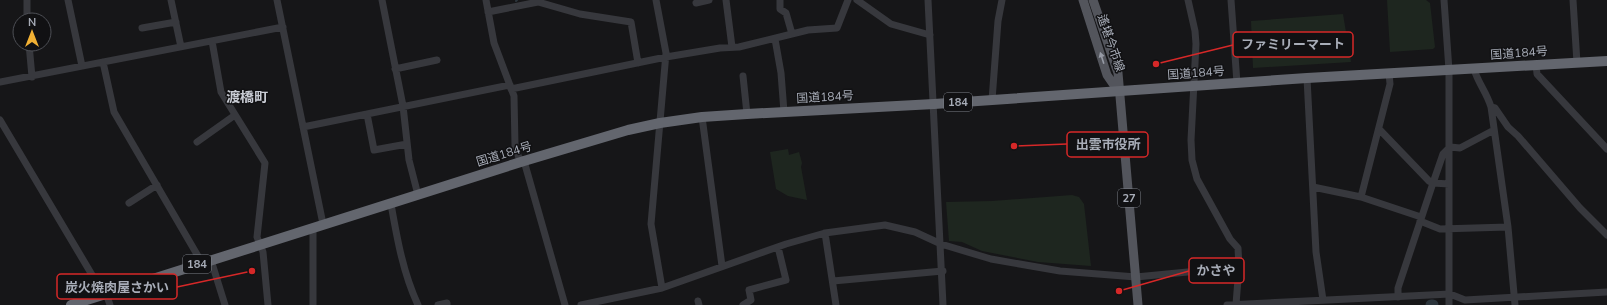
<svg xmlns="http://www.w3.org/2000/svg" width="1607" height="305" font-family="'Nunito Sans','Noto Sans JP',sans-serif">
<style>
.green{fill:#1e261f}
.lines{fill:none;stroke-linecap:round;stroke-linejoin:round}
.stream{stroke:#2c353c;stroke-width:2}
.river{stroke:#2c353c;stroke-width:11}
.minor{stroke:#37383d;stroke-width:7}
.major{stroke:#53555c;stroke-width:9}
.highway{stroke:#63666e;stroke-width:10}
.oneway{fill:#979ba6}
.labels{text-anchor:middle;stroke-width:3;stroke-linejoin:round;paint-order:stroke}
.shield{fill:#111113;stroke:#7b7e86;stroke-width:1}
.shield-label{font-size:11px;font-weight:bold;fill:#a8adb8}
.street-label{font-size:12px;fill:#a8adb8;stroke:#111113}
.quarter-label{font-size:14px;font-weight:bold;fill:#c9ccd4;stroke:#111113}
.leader{fill:none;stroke:#d62828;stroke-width:1.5}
.callout-dot{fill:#d62828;stroke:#111113;stroke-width:1.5}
.callout{fill:#111113;stroke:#d62828;stroke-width:1.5}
.callout-label{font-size:13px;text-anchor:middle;font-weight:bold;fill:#a8adb8}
</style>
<rect width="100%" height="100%" fill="#161618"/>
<!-- green -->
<path class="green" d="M1387 0H1426L1430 3 1435 47 1433 49 1390 52Z
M1343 14 1351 62 1253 68 1251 21Z
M788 149 789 155 799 152 802 163 801 167 807 200 788 196 776 189 770 152Z
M1072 195 1079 197 1084 204 1091 266 1038 262 982 251 962 242 949 241 946 202 992 201Z"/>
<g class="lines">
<!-- stream -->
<path class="stream" d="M516 1 517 0"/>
<!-- river -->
<path class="river" d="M1431 305H1433"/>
<!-- minor -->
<path class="minor" d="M27 0V20
M68 0 82 66
M171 0 181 47
M277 0 323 224
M382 0 403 106 409 160 418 195
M486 0 494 43 514 96 515 146 519 158 524 161 565 305
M656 0 666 53 651 224 662 288
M726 0 732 47
M780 0V9L786 13 792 34
M857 0 891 24 930 35
M928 0 943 305
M1188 0 1195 31 1196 44 1191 140 1192 160 1197 179 1230 239 1238 248 1239 267 1236 304
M1231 0 1237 83
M1444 0 1449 70V305
M1573 0 1577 63
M696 3 709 0
M488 12 538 2 580 14 631 22 638 63
M142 28 176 22
M775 39 781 73 784 112
M212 41 221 92 265 163 257 237 263 252 268 305
M29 44 32 77
M103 62 114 112 202 263
M1536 64 1537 74 1607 149
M395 69 437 60
M1474 69C1478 83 1487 93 1491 107L1508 227 1515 305
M743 76 747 114
M1307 78 1316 252 1323 300
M0 82 283 27
M511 89 666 57 720 48 739 47 808 30 837 28 848 0
M992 100 998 21 1002 0
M1491 107 1495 108 1508 127 1518 136 1580 208 1607 235
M367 114 374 150 407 144
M702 117 722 266
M0 120 101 290 106 293 110 305
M303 127 510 85
M1379 129 1429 181 1433 183 1443 154 1450 147
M197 142 235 115
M1450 147 1460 148 1494 130
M1313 187 1361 197 1421 217
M1361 197 1390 84 1389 73
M129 203 157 185
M391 204C397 238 403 273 418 305
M1420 221 1440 229 1508 227
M313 228V305
M825 233 836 305
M211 260 225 305
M833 281 943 271
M1398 297V288L1433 183 1449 184
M698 301 699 305
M438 305 447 303V305
M581 305 662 288 786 244 825 233 885 225 915 232 941 244 991 259 1060 271 1136 277 1239 267
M743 305 751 300 749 290 786 280 778 247
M1227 305 1450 294 1465 300 1607 292"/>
<!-- major -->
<path class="major" d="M1083 0 1107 75 1118 91
M1093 0 1118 73 1138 305"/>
<!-- highway -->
<path class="highway" d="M71 305 524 161 628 130 660 123 702 117 747 114 934 104 1307 78 1607 61"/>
</g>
<!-- one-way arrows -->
<defs><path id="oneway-solid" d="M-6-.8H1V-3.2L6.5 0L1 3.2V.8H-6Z"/></defs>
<use class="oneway" href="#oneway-solid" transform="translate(1102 58) rotate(-108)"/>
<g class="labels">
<!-- shield labels -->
<g class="shield">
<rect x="944" y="93" width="28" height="18" rx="3"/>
<rect x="1118" y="189" width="22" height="18" rx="3"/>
<rect x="183" y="255" width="28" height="18" rx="3"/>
</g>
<g class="shield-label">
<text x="958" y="106">184</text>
<text x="1129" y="202">27</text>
<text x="197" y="268">184</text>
</g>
<!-- street labels -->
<g class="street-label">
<text transform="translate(1111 43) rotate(71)" y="4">遙堪今市線</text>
<text transform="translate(1519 53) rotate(-4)" y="4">国道184号</text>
<text transform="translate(1196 73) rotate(-4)" y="4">国道184号</text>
<text transform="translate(825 97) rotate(-3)" y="4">国道184号</text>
<text transform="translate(504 154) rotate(-17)" y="4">国道184号</text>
</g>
<!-- quarter labels -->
<g class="quarter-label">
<text x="247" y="102">渡橋町</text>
</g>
</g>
<!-- callouts -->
<path class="leader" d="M1156 64L1233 45M1014 146L1067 144M1119 291L1189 271M252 271L177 287"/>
<g class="callout-dot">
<circle cx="1156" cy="64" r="4"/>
<circle cx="1014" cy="146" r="4"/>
<circle cx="1119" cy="291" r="4"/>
<circle cx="252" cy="271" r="4"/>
</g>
<g class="callout">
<rect x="1233" y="32" width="120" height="25" rx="4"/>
<rect x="1067" y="132" width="81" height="25" rx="4"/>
<rect x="1189" y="258" width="55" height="25" rx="4"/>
<rect x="57" y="274" width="120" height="25" rx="4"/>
</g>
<g class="callout-label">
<text x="1293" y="49">ファミリーマート</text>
<text x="1108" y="149">出雲市役所</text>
<text x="1216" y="275">かさや</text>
<text x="117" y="292">炭火焼肉屋さかい</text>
</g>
<!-- north arrow -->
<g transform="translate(32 32)"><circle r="19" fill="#111113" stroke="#4d4f55"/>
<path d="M0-3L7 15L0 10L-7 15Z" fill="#f2b134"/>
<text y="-6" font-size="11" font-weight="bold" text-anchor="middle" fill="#a8adb8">N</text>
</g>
</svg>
